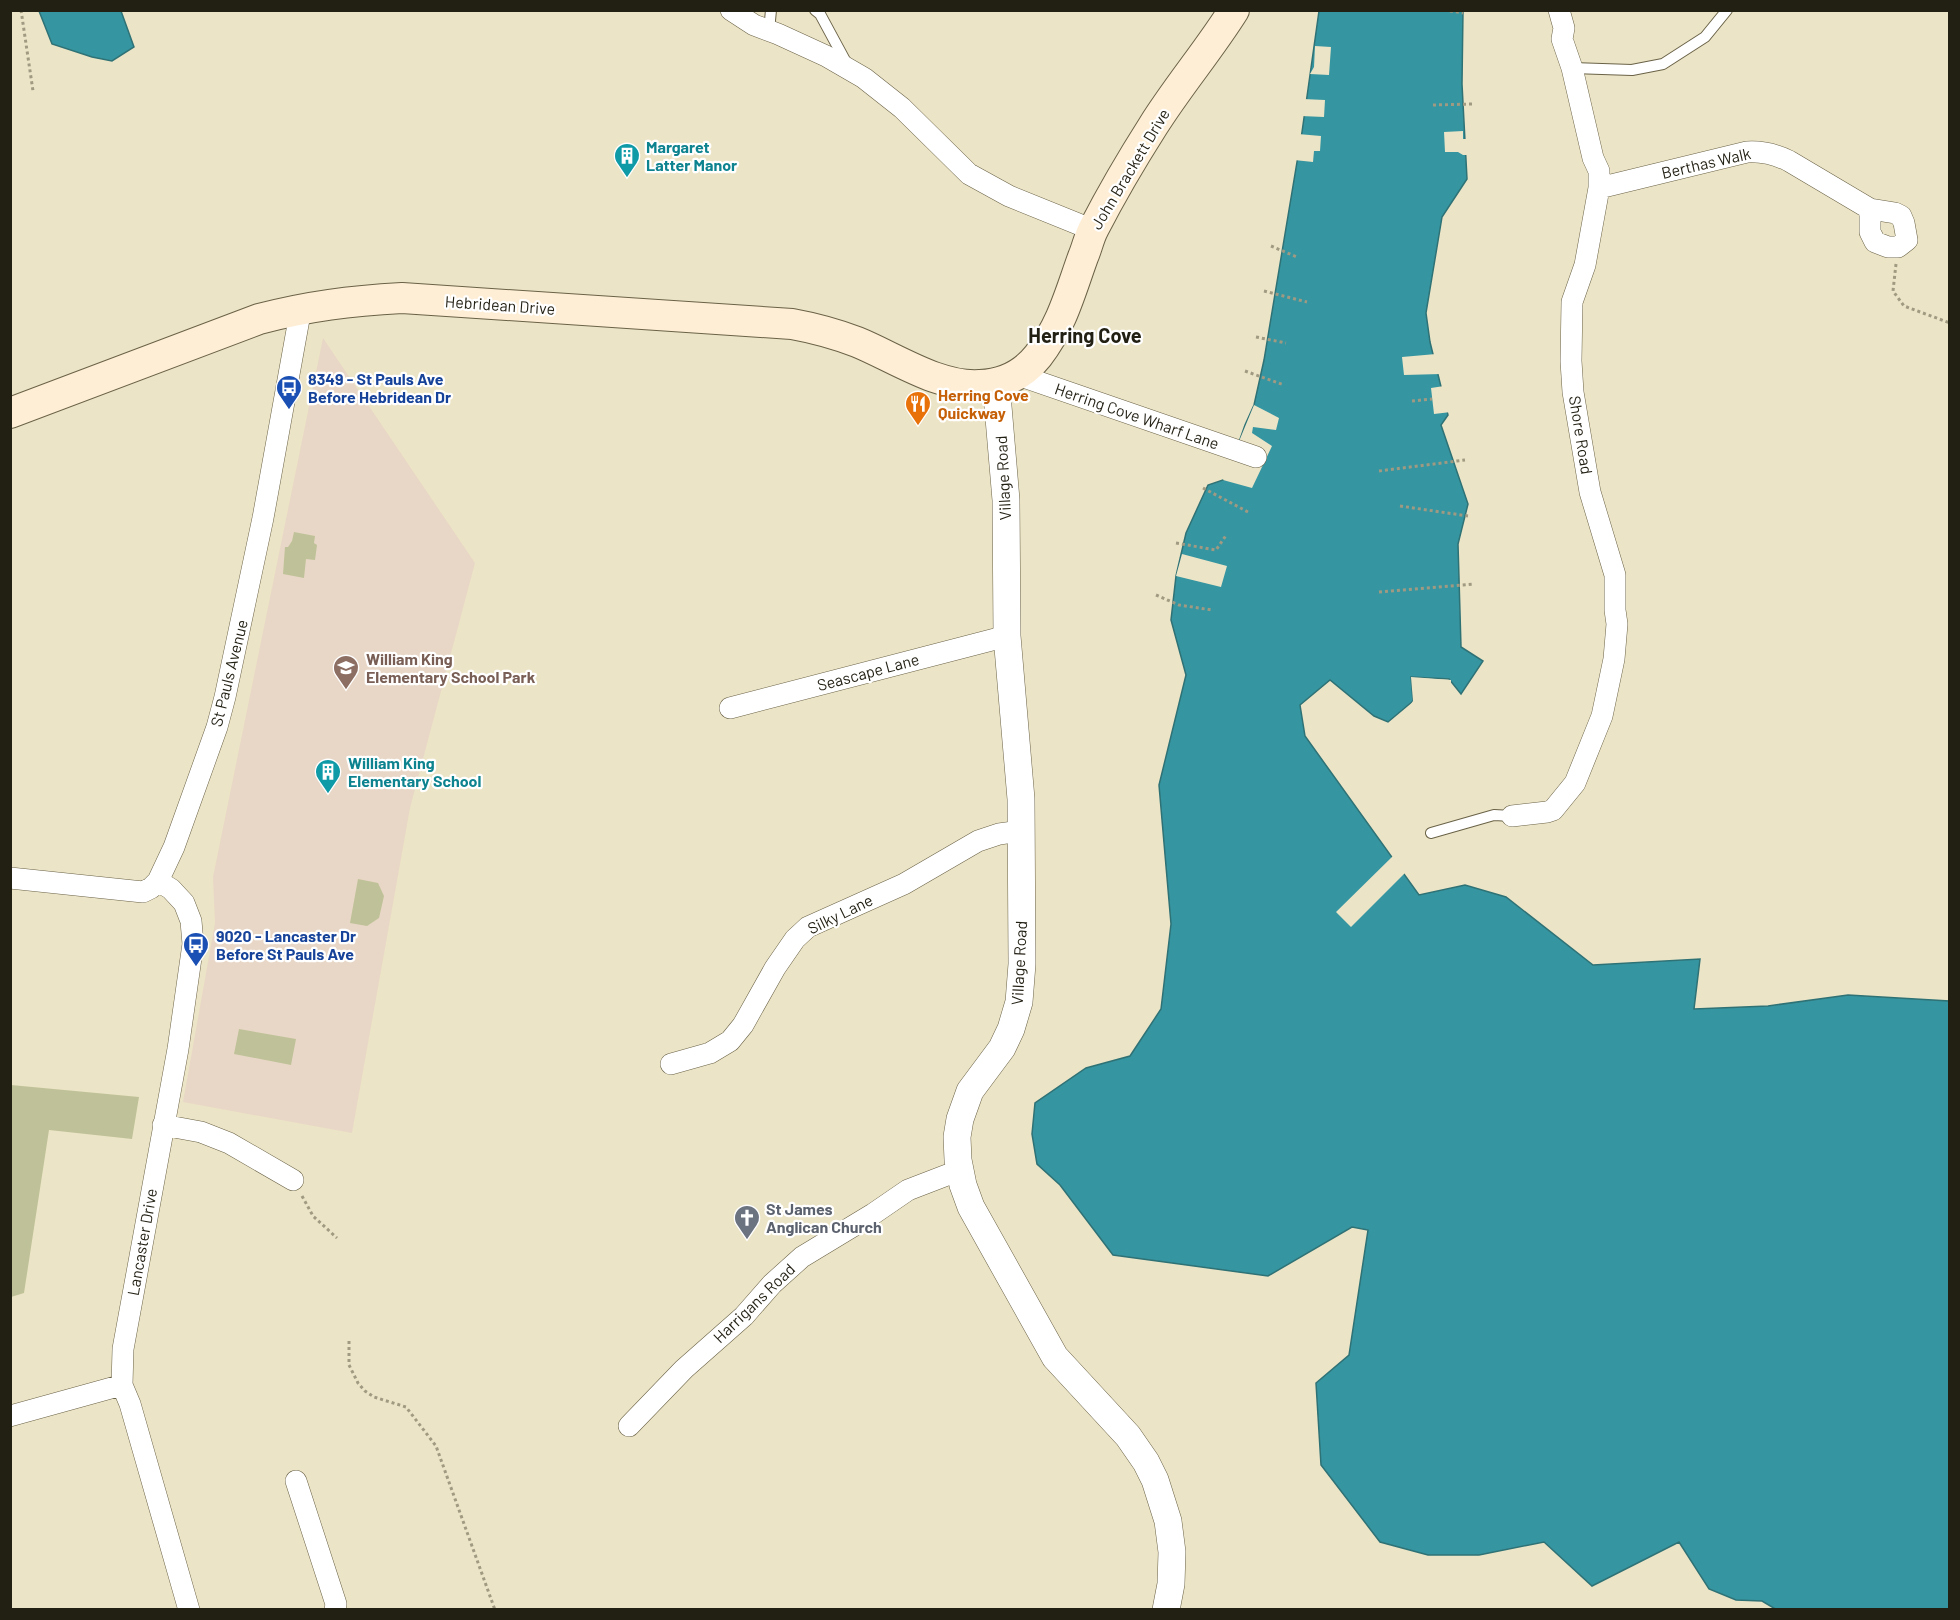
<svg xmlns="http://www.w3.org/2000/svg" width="1960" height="1620" font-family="Barlow,sans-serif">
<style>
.education{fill:#e8d7c6}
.green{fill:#bfc298}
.water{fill:#3595a1;stroke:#2f7276;stroke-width:1.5}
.pier{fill:#ece4c6}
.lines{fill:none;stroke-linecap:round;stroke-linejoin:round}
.service-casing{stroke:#6a6247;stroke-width:12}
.minor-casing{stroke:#6a6247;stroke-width:22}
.tertiary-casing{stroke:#6a6247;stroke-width:28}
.secondary-casing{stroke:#6a6247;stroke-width:32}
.path{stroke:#a09a82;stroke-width:3;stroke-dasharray:3 3;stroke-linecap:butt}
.service{stroke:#fff;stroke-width:10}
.minor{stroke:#fff;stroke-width:21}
.tertiary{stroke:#fff;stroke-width:27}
.secondary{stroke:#feeed6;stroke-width:30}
.labels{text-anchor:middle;stroke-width:4.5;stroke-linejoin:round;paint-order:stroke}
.culture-label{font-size:16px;font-weight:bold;fill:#0d838f;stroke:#fff;text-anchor:start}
.street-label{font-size:16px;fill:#221f13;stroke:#fff}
.transit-label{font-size:16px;font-weight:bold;fill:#164399;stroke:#fff;text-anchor:start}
.food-label{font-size:16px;font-weight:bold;fill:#c56008;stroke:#fff;text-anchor:start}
.education-label{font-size:16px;font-weight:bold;fill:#785e54;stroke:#fff;text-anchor:start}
.worship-label{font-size:16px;font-weight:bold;fill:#5b616d;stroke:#fff;text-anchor:start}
.quarter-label{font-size:20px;font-weight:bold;fill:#221f13;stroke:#fff}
</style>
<rect width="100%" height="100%" fill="#ece4c6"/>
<!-- education -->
<path class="education" d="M323 338 475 563 410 808 352 1133 183 1102 215 923 213 877Z"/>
<!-- green -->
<path class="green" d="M294 532 315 536 314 543 317 545 315 560 306 559 304 578 283 574 285 547H288L292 541Z
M358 879 378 883 384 896 379 918 367 926 350 923Z
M239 1029 296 1039 291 1065 234 1054Z
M11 1085 139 1097 132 1139 49 1130 24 1293 11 1297Z"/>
<!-- water -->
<path class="water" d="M39 11H121L134 47 112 61 92 57 52 44Z
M1319 11H1463L1462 84 1467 179 1442 217 1426 313 1430 342 1448 415 1441 425 1468 504 1458 544 1461 647 1483 661 1461 694 1449 679 1411 677 1413 701 1388 722 1374 716 1330 680 1300 705 1305 736 1419 895 1465 885 1506 897 1593 965 1700 959 1694 1009 1768 1006 1848 995 1949 1001V1609L1777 1610 1762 1601 1736 1600 1709 1589 1679 1542 1592 1586 1544 1542 1479 1555H1428L1380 1542 1321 1465 1316 1383 1349 1355 1368 1230 1352 1227 1268 1276 1113 1255 1060 1185 1037 1164 1032 1134 1035 1103 1086 1068 1130 1056 1161 1009 1171 924 1159 785 1186 675 1171 620 1176 576 1186 533 1208 485 1226 479 1245 425 1254 405 1264 360 1302 132Z"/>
<!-- pier -->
<path class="pier" d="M1315 46 1331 47 1329 75 1310 74 1314 67Z
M1303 99 1325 100 1324 117 1301 116Z
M1463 131V139H1468L1469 155H1463L1458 152H1445L1444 132Z
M1298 134 1321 136 1320 151H1314L1313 162 1294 160Z
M1436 354 1441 374 1404 375 1402 357Z
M1444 386 1451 412 1434 414 1431 388Z
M1254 405 1279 418 1276 430 1253 427 1252 433 1272 446 1252 488 1223 480Z
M1182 554 1227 566 1221 587 1176 576Z
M1411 677 1451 680V685L1448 682 1414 680 1416 701 1407 710 1413 701Z
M1394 855 1406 872 1351 927 1336 912Z"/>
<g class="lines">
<defs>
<path id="service" d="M815 10 820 14 847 64
M769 31 771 10
M1572 68 1632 70 1663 64 1705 37 1727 10
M1431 833 1494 815 1512 816"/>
<path id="minor" d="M731 10 754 25 778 34 826 56 864 78 902 108 969 174 1009 196 1093 230
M1599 188 1747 152C1763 151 1775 154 1789 161L1870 209 1895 213 1901 216 1904 223 1907 240 1898 247H1888L1875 242 1870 232V209
M1018 375 1256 457
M730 708 1007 636
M1512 816 1547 812 1553 810 1575 783 1602 716 1614 659 1617 624 1615 610V575L1590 492 1573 392 1571 361 1572 302 1585 265 1599 188V171L1593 158 1572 68 1562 39 1564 28 1559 10
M10 878 143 892 151 888 158 881 174 847 217 727 225 697 263 518 301 308
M158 881 171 889 184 903 191 921 193 944 178 1049 123 1349 122 1385 130 1404 189 1610
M671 1064 710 1053 730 1041 743 1025 775 968 795 939 808 927 904 884 978 841 999 834 1021 831
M163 1125 201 1132 229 1143 293 1180
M10 1416 122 1385
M629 1426 684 1369 744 1316 772 1284 802 1257 873 1214 908 1190 947 1175 960 1172
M296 1481 336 1604 335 1610"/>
<path id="tertiary" d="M996 383 1006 500 1007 636 1021 799 1022 964 1019 1002 1011 1029 1002 1048 970 1091 960 1119 957 1137 958 1160 963 1185 971 1207 1055 1357 1128 1436 1146 1462 1155 1480 1168 1521 1172 1552 1171 1584 1166 1610"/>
<path id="secondary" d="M10 413 259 319C309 306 350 301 402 298L792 324C814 328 836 334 857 342 894 357 939 388 980 385 1004 384 1023 375 1038 356 1062 325 1070 293 1083 257 1087 248 1089 237 1094 228 1112 193 1132 159 1153 126 1178 86 1209 50 1234 10"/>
</defs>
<!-- service casing -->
<use href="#service" class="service-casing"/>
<!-- minor casing -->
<use href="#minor" class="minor-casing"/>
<!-- tertiary casing -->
<use href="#tertiary" class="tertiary-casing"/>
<!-- secondary casing -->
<use href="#secondary" class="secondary-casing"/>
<!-- path -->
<path class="path" d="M21 10 33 91
M1444 10 1463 13
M1433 105 1473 104
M1271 246 1297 257
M1896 264 1893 291 1904 306 1950 323
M1264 291 1307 302
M1256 337 1286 343
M1245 371 1284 385
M1412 401 1432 399
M1379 471 1465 460
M1203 488 1248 512
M1400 506 1468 516
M1176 543 1216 550 1227 534
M1379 592 1474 584
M1156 595 1179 605 1212 610
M302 1196 313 1216 337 1238
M349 1341V1365L358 1383 365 1391 374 1397 406 1407 436 1446 495 1610"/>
<!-- service -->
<use href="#service" class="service"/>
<!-- minor -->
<use href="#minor" class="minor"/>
<!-- tertiary -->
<use href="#tertiary" class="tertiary"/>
<!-- secondary -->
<use href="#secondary" class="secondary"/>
</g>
<!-- icons -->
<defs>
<symbol id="building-pin" viewBox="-11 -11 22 30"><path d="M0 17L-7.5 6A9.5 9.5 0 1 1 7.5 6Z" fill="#0f9aa8" stroke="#fff"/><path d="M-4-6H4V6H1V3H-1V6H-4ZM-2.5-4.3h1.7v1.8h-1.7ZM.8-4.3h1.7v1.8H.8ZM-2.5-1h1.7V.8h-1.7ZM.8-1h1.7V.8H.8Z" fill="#fff"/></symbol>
<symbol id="bus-pin" viewBox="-11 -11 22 30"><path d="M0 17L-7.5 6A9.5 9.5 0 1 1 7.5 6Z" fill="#1a4fb4" stroke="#fff"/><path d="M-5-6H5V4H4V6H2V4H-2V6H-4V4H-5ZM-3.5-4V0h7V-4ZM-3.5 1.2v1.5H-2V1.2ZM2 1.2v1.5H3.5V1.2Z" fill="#fff"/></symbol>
<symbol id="restaurant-pin" viewBox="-11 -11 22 30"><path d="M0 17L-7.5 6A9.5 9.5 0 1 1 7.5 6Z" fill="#e8710a" stroke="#fff"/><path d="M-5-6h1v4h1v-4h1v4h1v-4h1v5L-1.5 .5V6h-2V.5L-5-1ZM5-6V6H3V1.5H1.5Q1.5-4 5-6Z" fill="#fff"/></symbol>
<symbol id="school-pin" viewBox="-11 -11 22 30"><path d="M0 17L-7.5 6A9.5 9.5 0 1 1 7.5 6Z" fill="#8d6e63" stroke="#fff"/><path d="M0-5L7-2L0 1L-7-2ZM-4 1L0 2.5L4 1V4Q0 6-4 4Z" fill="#fff"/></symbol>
<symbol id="church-pin" viewBox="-11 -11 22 30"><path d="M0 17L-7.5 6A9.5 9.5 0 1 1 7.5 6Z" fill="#6b7280" stroke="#fff"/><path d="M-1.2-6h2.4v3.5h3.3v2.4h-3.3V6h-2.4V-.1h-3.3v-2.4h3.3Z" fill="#fff"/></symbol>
</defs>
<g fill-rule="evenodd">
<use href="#building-pin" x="612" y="141" width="30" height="40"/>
<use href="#bus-pin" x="274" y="373" width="30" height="40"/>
<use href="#restaurant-pin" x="903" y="389" width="30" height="40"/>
<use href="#school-pin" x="331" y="653" width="30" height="40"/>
<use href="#building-pin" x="313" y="757" width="30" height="40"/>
<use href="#bus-pin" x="181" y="930" width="30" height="40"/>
<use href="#church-pin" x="732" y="1203" width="30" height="40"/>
</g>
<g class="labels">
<!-- culture labels -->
<g class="culture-label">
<text x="646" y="153">Margaret<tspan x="646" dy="18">Latter Manor</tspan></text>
<text x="348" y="769">William King<tspan x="348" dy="18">Elementary School</tspan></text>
</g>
<!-- street labels -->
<g class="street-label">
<text transform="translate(1706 163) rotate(-13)" y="6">Berthas Walk</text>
<text transform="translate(1130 169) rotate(-59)" y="6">John Brackett Drive</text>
<text transform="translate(500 305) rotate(4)" y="6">Hebridean Drive</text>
<text transform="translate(1137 416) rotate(19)" y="6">Herring Cove Wharf Lane</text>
<text transform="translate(1581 435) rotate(81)" y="6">Shore Road</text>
<text transform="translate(1003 478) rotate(-93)" y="6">Village Road</text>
<text transform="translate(868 672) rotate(-15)" y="6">Seascape Lane</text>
<text transform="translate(229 673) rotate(-76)" y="6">St Pauls Avenue</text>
<text transform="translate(840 914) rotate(-26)" y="6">Silky Lane</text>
<text transform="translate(1019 963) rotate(-87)" y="6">Village Road</text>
<text transform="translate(142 1242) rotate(-80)" y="6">Lancaster Drive</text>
<text transform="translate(754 1303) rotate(-44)" y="6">Harrigans Road</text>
</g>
<!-- transit labels -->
<g class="transit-label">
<text x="308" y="385">8349 - St Pauls Ave<tspan x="308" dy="18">Before Hebridean Dr</tspan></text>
<text x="216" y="942">9020 - Lancaster Dr<tspan x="216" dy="18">Before St Pauls Ave</tspan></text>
</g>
<!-- food labels -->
<g class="food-label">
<text x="938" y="401">Herring Cove<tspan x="938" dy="18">Quickway</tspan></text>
</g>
<!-- education labels -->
<g class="education-label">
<text x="366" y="665">William King<tspan x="366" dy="18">Elementary School Park</tspan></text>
</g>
<!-- worship labels -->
<g class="worship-label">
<text x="766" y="1215">St James<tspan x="766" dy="18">Anglican Church</tspan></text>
</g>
<!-- quarter labels -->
<g class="quarter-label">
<text x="1085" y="343">Herring Cove</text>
</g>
</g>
<!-- border -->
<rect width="1960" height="1620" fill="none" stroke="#221f13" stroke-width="24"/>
</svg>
